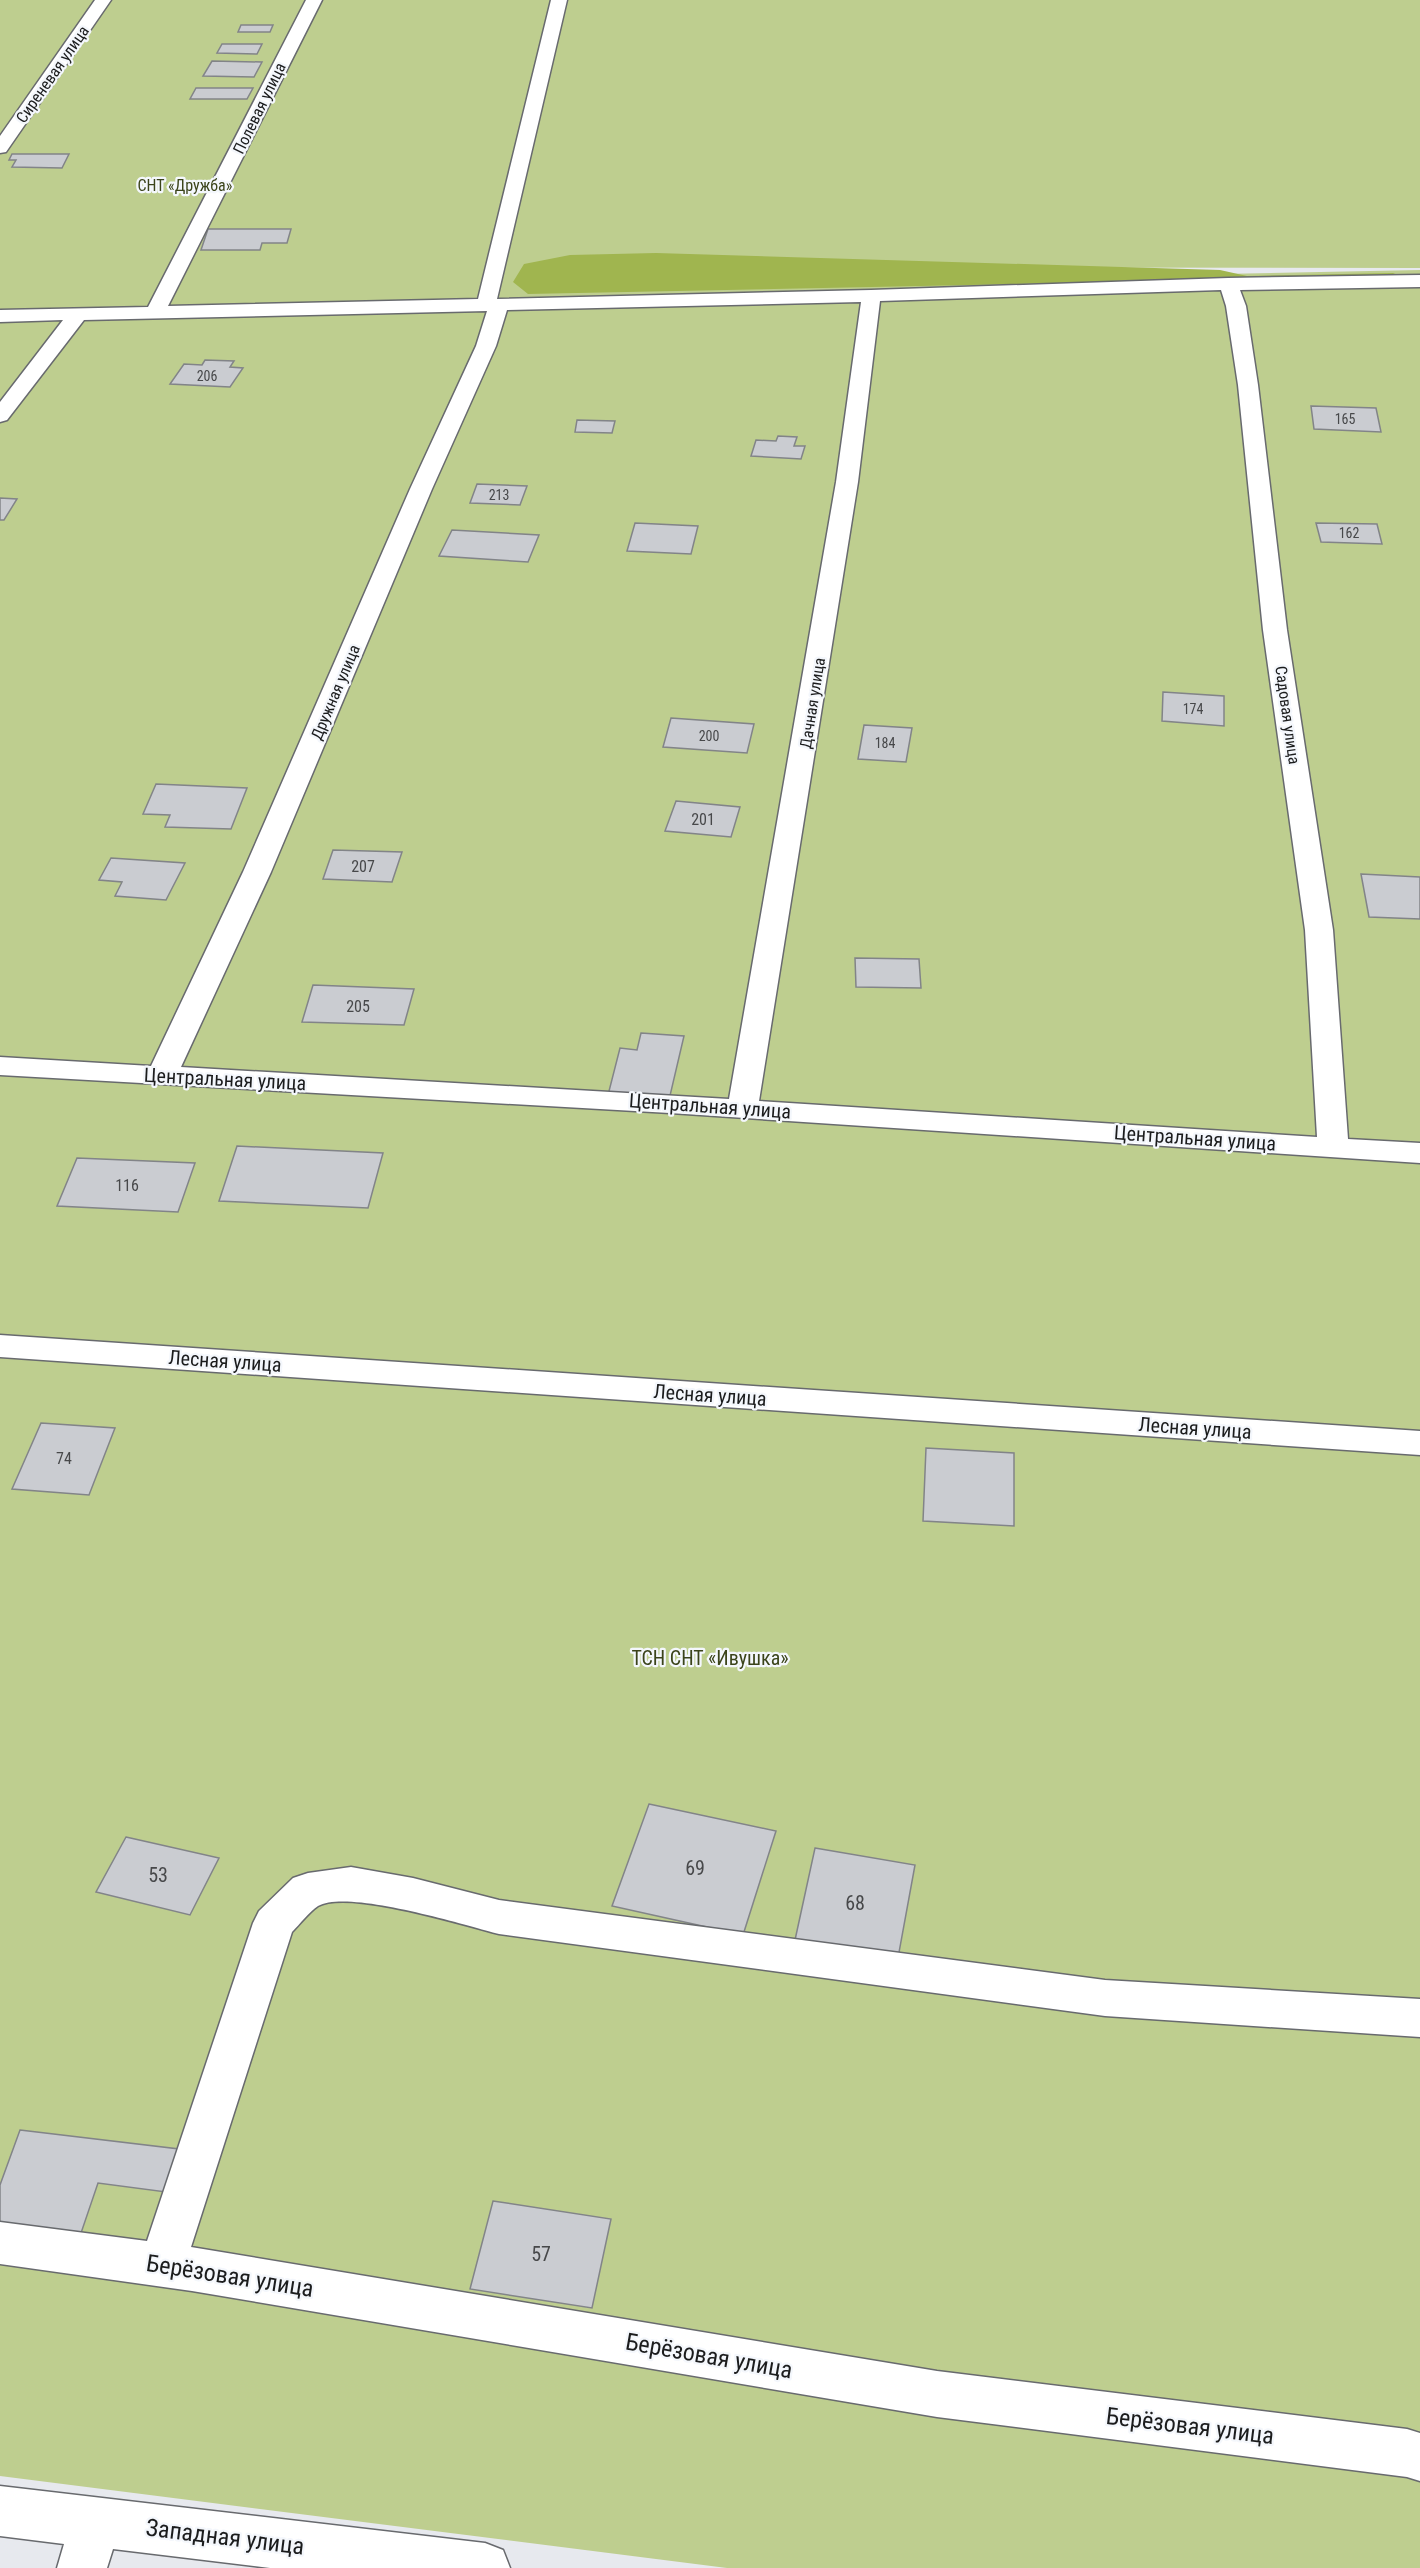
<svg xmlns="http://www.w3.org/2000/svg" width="1420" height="2568" font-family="'Roboto Condensed',sans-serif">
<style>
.green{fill:#bece8f}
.forest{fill:#a0b54f}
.building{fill:#caccd1;stroke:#828488;stroke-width:1.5}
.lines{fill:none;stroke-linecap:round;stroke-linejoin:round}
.minor-casing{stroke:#686a6e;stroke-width:3}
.minor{fill:#fff;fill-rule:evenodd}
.labels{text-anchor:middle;stroke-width:4.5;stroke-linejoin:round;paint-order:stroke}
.far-number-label{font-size:14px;fill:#47484a}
.far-street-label{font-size:16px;fill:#1b1c1d;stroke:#f4f7fc}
.far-park-label{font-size:16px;fill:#3b441a;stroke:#f4f7fc}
.number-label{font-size:16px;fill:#47484a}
.street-label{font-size:20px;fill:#1b1c1d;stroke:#f4f7fc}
.park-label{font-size:20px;fill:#3b441a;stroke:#f4f7fc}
.near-number-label{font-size:20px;fill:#47484a}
.near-street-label{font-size:24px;fill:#1b1c1d;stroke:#f4f7fc}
</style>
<rect width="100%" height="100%" fill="#e7e9ee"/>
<!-- green -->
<path class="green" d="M0 0H1420V268L615 267 860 281 1420 270V2568H727L0 2476Z"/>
<!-- forest -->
<path class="forest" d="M656 253 1220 270 1247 276 1393 273 1400 276 528 294 513 282 524 264 570 255Z"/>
<!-- building -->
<path class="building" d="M241 25H273L270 32H238Z
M222 44H262L257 54 217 53Z
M212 61 262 62 254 77 203 76Z
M196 88H253L247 99H190Z
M12 154H69L62 168 12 167 16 160H9Z
M208 229H291L287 243H262L260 250H201Z
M205 360 234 361 230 367 243 368 230 387 170 384 184 364 202 365Z
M1311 406 1376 408 1381 432 1314 429Z
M577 420 615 421 612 433 575 432Z
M778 436 797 437 794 446H805L801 459 751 456 756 440 776 441Z
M477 484 527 486 520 505 470 503Z
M0 498 17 499 4 520H0Z
M635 523 698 526 691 554 627 551Z
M1316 523 1377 524 1382 544 1321 542Z
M452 530 539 535 528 562 439 556Z
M1163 692 1224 696V726L1162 721Z
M671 718 754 724 747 753 663 747Z
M864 725 912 728 906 762 858 759Z
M156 784 247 788 231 829 165 827 170 815 143 814Z
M676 801 740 807 731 837 665 831Z
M333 850 402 852 392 882 323 879Z
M111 858 185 863 166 900 115 896 122 882 99 880Z
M1361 874 1420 877V919L1369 917Z
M855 958 919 959 921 988 856 987Z
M313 985 414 989 404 1025 302 1022Z
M641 1033 684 1036 669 1100 608 1095 620 1048 637 1050Z
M237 1146 383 1153 368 1208 219 1201Z
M77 1158 195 1163 178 1212 57 1206Z
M41 1423 115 1428 89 1495 12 1489Z
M926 1448 1014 1453V1526L923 1521Z
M649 1804 776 1831 743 1935 612 1906Z
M126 1837 219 1858 190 1915 96 1892Z
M815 1848 915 1865 898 1958 795 1940Z
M20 2130 179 2149 166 2192 98 2183 79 2239 0 2230V2185Z
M493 2201 611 2219 592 2308 470 2289Z"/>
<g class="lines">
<defs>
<path id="minor" d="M95 0H111L6 152 0 153V136Z
M306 0H322L168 306 478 299 551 0H567L497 299 871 290 1228 278 1420 275V287L1240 290 1246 306 1258 385 1287 630 1333 930 1348 1139 1420 1143V1163L670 1113 0 1075V1057L151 1066 243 872 410 489 476 346 487 311 84 320 7 420 0 422V402L63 320 0 322V310L148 307ZM1221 290 1226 306 1238 385 1263 630 1305 930 1317 1137 759 1101 858 482 880 301ZM861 302 836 482 729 1099 181 1067 271 872 432 489 496 346 507 310Z
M0 1335 1420 1431V1455L0 1357Z
M351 1867 413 1878 499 1900 1105 1980 1420 1999V2037L1105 2016 499 1934C464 1925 348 1889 318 1906 309 1912 300 1924 292 1932L191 2247 937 2371 1407 2429 1420 2433V2481L1407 2477 937 2417 192 2291 0 2264V2222L147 2241 253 1923 259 1911 293 1878 308 1873Z
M0 2486 485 2543 503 2550 510 2568H270L113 2549 107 2568H57L64 2544 0 2536Z"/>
</defs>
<!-- minor casing -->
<use href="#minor" class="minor-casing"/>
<!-- minor -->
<use href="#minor" class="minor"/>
</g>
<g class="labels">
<!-- far-number labels -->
<g class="far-number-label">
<text x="207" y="381">206</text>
<text x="1345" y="424">165</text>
<text x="499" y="500">213</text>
<text x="1349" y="538">162</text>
<text x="1193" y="714">174</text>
<text x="709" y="741">200</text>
<text x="885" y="748">184</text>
</g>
<!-- far-street labels -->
<g class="far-street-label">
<text transform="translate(52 74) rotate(-55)" y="6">Сиреневая улица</text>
<text transform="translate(259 108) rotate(-64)" y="6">Полевая улица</text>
<text transform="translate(335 692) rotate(-67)" y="6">Дружная улица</text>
<text transform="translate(812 703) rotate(-81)" y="6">Дачная улица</text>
<text transform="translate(1288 715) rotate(82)" y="6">Садовая улица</text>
</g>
<!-- far-park labels -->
<g class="far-park-label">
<text x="185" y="191">СНТ «Дружба»</text>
</g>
<!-- number labels -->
<g class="number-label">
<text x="703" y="825">201</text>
<text x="363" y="872">207</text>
<text x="358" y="1012">205</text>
<text x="127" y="1191">116</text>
<text x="64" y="1464">74</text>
</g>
<!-- street labels -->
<g class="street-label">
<text transform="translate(225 1079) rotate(3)" y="7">Центральная улица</text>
<text transform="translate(710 1106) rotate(4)" y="7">Центральная улица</text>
<text transform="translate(1195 1138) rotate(4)" y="7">Центральная улица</text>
<text transform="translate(225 1361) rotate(4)" y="7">Лесная улица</text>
<text transform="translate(710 1395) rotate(4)" y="7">Лесная улица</text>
<text transform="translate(1195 1428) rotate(4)" y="7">Лесная улица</text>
</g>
<!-- park labels -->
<g class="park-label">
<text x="710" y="1665">ТСН СНТ «Ивушка»</text>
</g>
<!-- near-number labels -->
<g class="near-number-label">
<text x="695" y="1875">69</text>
<text x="158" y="1882">53</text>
<text x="855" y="1910">68</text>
<text x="541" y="2261">57</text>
</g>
<!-- near-street labels -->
<g class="near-street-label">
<text transform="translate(230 2276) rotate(9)" y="8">Берёзовая улица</text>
<text transform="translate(709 2356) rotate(10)" y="8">Берёзовая улица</text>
<text transform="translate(1190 2426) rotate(7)" y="8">Берёзовая улица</text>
<text transform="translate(225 2537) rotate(7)" y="8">Западная улица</text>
</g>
</g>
</svg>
